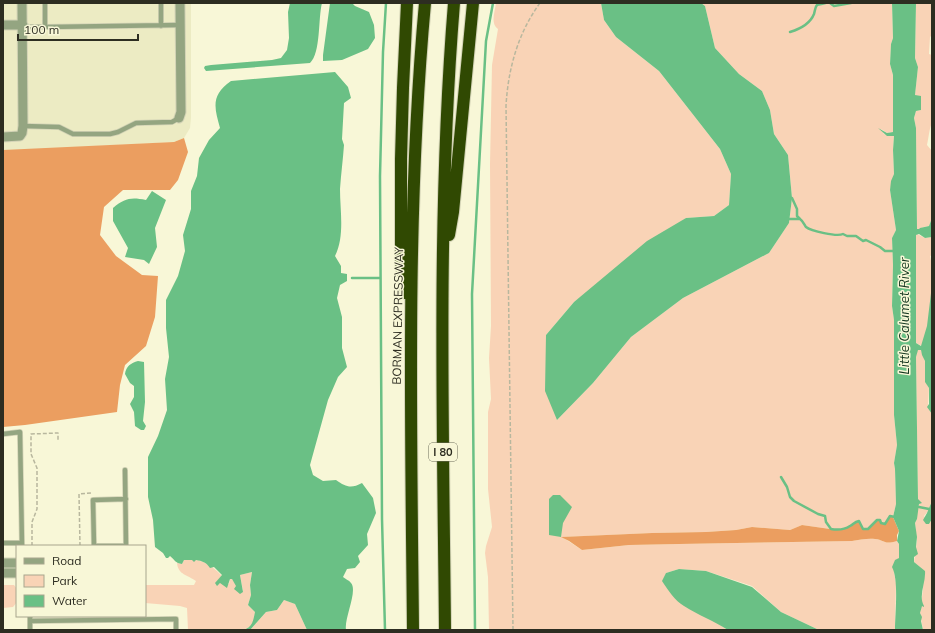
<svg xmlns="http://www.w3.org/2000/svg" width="935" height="633" font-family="Mulish,sans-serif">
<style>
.built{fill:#ecebc3}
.green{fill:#f9d3b6}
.forest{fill:#eb9e60}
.water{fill:#6ac085}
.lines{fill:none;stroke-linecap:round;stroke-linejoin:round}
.stream{stroke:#6ac085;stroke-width:2.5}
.service-casing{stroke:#d3d3b6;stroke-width:6}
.minor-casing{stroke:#d3d3b6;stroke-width:11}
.motorway-casing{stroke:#d3d3b6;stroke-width:14}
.path{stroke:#b8b79e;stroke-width:1.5;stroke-dasharray:4 2;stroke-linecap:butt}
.service{stroke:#94a581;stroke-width:4.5}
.minor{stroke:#94a581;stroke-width:9}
.motorway{stroke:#304902;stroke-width:12}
.labels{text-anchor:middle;stroke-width:3;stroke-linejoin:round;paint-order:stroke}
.shield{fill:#f8f7d7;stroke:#6a6a58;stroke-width:1}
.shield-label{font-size:11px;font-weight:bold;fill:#2d2d21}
.street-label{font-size:12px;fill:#2d2d21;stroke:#f8f7d7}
.water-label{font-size:13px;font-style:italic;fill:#12361e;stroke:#f8f7d7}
</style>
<rect width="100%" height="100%" fill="#f8f7d7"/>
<!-- built -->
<path class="built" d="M3 3H191V118L190 128 184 138 174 142 3 151Z"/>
<!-- green -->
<path class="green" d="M496 3H601L604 20 616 37 659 71 720 149 731 174 729 205 714 216 686 218 574 302 546 335 557 420 593 383 631 337 683 298 769 253 789 223 792 198 788 155 774 134 770 110 762 91 739 74 715 48 705 6 701 3H892L893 38 891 44 890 64 893 75V132L887 133 881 129 884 134 894 136 893 150 894 174 890 190 896 230 892 238 893 265 892 306 894 320V415L897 445 894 463 895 469 896 504 893 517 890 516 885 524C877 523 871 529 863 529L861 523 856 522 849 527 837 530 802 525 790 530 752 527 736 530 706 532 652 533 562 537 582 550 629 545 679 544 852 541C859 540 868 538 875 539 885 540 883 545 897 541L899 544V558L894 572 896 583 895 630H819L781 612 752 586 706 571 679 569 666 573 716 622 728 630H489L488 577 485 553 486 546 492 527 488 489V412L491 399 489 358 491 326 490 164 492 65 498 29C490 23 495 12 496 3Z
M916 3H932V35L930 37 929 54 932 55V122C929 130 929 136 927 145L932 151 931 161 932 165V218L929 226 924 227 919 229H917L916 128 914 118 916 111 921 110 915 95 918 67 915 58Z
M917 234 925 238 932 237V255L930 256C935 274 931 329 922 346L916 343V235Z
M919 349 921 350 925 361V381L929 388 928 406 932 414V490H931C933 499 931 509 924 516L929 524 932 519V630H923L920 613 923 589 921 568 914 562 917 541 915 523 917 519V511L920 502 918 500 916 357 917 350Z
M184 560C202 559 209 563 222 576L216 583 217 585 220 583 229 584 230 579H232L237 586 243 591 240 575 252 572 250 585 251 595 248 605 255 612C254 621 253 627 243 630H188L187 608 180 606 145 603V585H194L196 581C188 575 178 575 177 563L182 564Z
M3 585H14L17 589V602L13 607 3 608Z
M284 600 295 604 307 630H250L266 612 277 610Z"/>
<!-- forest -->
<path class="forest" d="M184 138 188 152 178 180 170 190H123L104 207 100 235 116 256 142 275 158 276 155 317 146 346 125 365 120 385 117 412 25 425 3 427V150L174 142Z
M890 516 893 517 899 531 897 535V541C883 545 885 540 875 539 868 538 859 540 852 541L679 544 629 545 582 550 569 541 561 537 652 533 706 532 736 530 752 527 790 530 802 525 837 530 849 527 856 522 859 521 863 529H868L877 520H880L881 523 885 524Z"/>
<!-- water -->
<path class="water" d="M290 3H322C318 18 321 53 310 63L206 71 204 68 205 66 211 65 272 60 281 58 287 50 289 38 288 12Z
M330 3H352L355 6 369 12 374 25 375 38 368 49 342 60 323 61V55Z
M601 3H701L705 6 715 48 739 74 762 91 770 110 774 134 788 155 792 198 789 223 769 253 683 298 631 337 593 383 557 420 545 391 546 335 574 302 647 241 686 218 714 216 729 205 731 174 720 149 659 71 616 37 604 20Z
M892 3H916L915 58 918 67 915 95 921 96V110L916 111 914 118 916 128 917 229H919L920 228 929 226 932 218V237L925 238 919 234 916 235V343L921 346 927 326 931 293H932V414L927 407 929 404V388L925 382V361L922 355 921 350H918L916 357 918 499 922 503 919 504 917 519 915 523 917 537 916 547 918 554 914 557V562L925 571C926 583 918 595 924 606V607L922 606 920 613 922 617 921 621 923 630H895C895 614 899 580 892 567L895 560 899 558V544L897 541 899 531 893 517 896 504 895 469 894 463 897 445 894 415V320L892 306 893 265 892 238 896 230 890 190 891 181 894 174 893 150 894 136H887L878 128 887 133 893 132V75L890 64 891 44 893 38Z
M335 72 348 87 351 98 344 103 342 139 344 145C343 159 341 174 340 189 340 211 345 236 335 256L341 266V273L347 274V281L340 285 337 298 342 317V348L347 367 338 377 328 400 310 465 313 475 323 481 336 480C346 487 351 489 362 483L373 498 376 513 367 534 368 545 358 556 360 562 355 568 347 569 343 577C345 579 349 580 351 583 358 591 344 618 346 630H307L295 604 284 600 277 610 266 612 250 630H243C253 627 253 621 255 612L248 605 251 595 250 585 252 572 240 575 243 592 240 594 234 589 236 586 232 579H230L227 588 220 583 217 586 215 583 222 575 214 567 210 568C206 562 202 561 196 560L194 562 192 560H184L182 564C175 563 175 560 170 556L168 558H166L163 553 155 547 153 520 148 497V457L158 436 167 410 165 379 169 357 166 328V300L178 276 185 251 183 235 191 209V191L197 176 199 158 209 140 220 128C214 107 211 95 231 81Z
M152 191 166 200 155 228 157 247 149 264 144 260 125 257 128 248 113 221V208C125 198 131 197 146 200Z
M138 361 144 362 145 402 143 421 146 426 144 430H141L135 426 134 412 130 404 134 397V386L130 383 125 374C126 366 131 363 138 361Z
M553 495H560L572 507 563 523 561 537 549 535V499Z
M932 501V519L929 524H926L923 520 927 513Z
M679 569 706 571 752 587 781 612 819 630H728C714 621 698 615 684 606 675 601 668 590 662 581L666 573Z"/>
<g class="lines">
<!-- stream -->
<path class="stream" d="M830 3 834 6 851 3
M790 32C800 29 810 24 814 14 815 11 815 7 817 5 819 4 824 4 826 3
M791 198H792L797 209V216L800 219
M786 219H800C803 221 804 224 806 227 811 231 837 237 843 234L847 236H856L863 241 866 240 880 247 885 251H896
M352 278H380
M781 477 787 487 790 497 794 501 818 514 825 516 826 522 831 529C837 530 844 530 850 526 854 524 854 522 859 521L863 529H868L877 520H880L881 523 885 524 890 516 895 517
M919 507 929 509
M385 630 382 519 380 176 383 52 386 3
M475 630 472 294 486 41 493 3"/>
<defs>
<path id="service" d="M45 3V27
M161 3V26
M23 25 29 27H45L180 25
M23 126 59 127 73 134H110L118 132 136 123 172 122 179 118
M3 434 20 432 22 546
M125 470 126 546
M126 499 93 500 94 546H126
M3 543H22
M30 621 176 619V630
M30 630V616"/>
<path id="minor" d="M3 25H23
M179 118 181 112 180 3
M3 137 20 136 22 133 23 126 22 3
M3 563H17
M3 573H17"/>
<path id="motorway" d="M449 235 453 212 473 3
M405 293 401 261V159L403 88 407 3
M413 630C411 421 406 211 425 3
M445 630C443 421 437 212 454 3"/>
</defs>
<!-- service casing -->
<use href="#service" class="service-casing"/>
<!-- minor casing -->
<use href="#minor" class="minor-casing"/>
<!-- motorway casing -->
<use href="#motorway" class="motorway-casing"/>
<!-- path -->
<path class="path" d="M32 546V522L37 509V468L31 454V434L58 433V441
M80 546 79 494 91 493
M513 630 506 106C508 69 518 33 540 3"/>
<!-- service -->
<use href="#service" class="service"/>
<!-- minor -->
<use href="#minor" class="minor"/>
<!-- motorway -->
<use href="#motorway" class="motorway"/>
</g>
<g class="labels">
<!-- shield labels -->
<rect class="shield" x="429" y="443" width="28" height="18" rx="3"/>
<g class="shield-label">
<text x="443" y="456">I 80</text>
</g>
<!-- street labels -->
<g class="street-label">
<text transform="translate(398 316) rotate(-89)" y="4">BORMAN EXPRESSWAY</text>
</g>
<!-- water labels -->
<g class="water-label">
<text transform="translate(904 316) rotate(-90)" y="5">Little Calumet River</text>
</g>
</g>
<!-- border -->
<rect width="935" height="633" fill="none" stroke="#2d2d21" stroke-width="8"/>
<!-- legend -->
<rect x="16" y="545" width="130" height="72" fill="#f8f7d7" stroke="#a7a68e"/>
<rect x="24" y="558" width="20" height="6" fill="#94a581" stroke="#a7a68e"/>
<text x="52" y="565" font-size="12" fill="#2d2d21">Road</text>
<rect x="24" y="575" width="20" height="12" fill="#f9d3b6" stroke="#a7a68e"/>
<text x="52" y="585" font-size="12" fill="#2d2d21">Park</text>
<rect x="24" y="595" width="20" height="12" fill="#6ac085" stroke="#a7a68e"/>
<text x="52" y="605" font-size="12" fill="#2d2d21">Water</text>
<!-- scale -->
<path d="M18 34v6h120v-6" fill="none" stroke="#2d2d21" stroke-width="2"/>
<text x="24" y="34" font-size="12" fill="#2d2d21" stroke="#f8f7d7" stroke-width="3" paint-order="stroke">100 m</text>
</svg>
